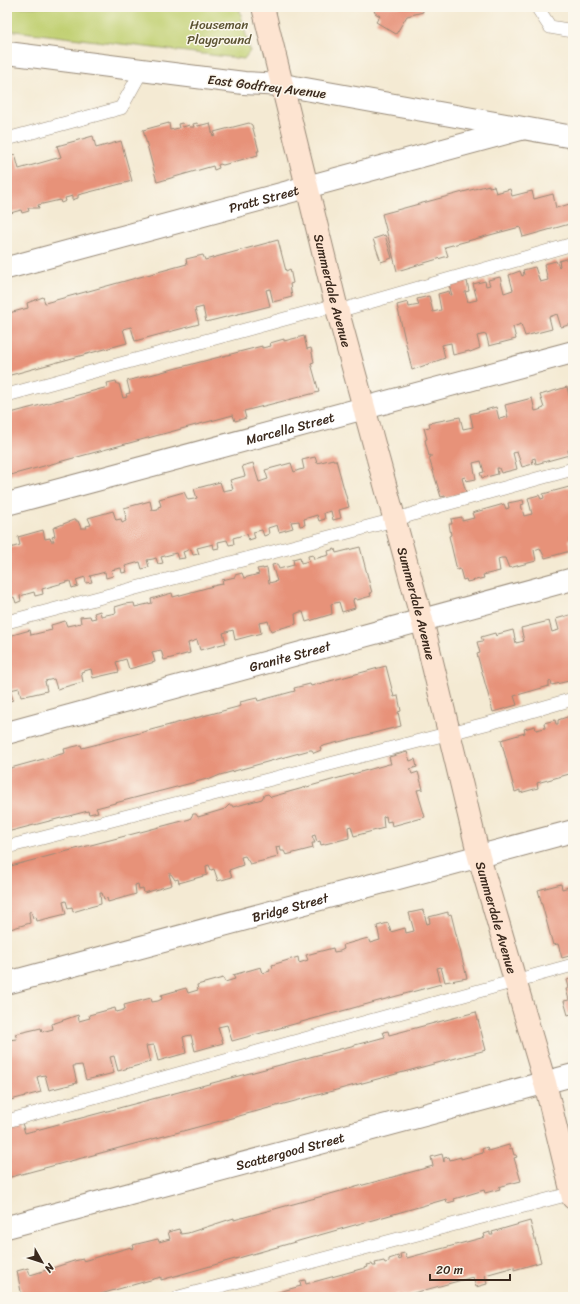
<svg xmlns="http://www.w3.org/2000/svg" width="580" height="1304" font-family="Sriracha,sans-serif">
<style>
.green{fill:#c1d072;stroke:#7e7d48}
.building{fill:#e79279}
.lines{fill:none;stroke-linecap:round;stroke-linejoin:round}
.service-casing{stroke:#988a78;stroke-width:14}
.minor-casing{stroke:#988a78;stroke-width:24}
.tertiary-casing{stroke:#988a78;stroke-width:24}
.secondary-casing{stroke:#988a78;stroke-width:24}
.service{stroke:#fff;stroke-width:13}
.minor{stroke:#fff;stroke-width:22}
.tertiary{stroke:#fff;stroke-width:22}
.secondary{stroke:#fde4d1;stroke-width:22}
.labels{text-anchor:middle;stroke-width:3;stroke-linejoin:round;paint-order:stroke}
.park-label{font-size:13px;fill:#5c5433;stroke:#fbf7ec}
.street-label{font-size:13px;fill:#3b2a1e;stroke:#fbf7ec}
</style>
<rect width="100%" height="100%" fill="#fbf7ec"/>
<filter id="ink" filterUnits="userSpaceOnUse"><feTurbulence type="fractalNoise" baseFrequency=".025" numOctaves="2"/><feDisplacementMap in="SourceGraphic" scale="8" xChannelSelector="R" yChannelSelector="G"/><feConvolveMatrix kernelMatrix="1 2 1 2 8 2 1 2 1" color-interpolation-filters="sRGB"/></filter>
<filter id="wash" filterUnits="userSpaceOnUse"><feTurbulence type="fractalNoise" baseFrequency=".012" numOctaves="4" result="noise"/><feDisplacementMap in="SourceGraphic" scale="16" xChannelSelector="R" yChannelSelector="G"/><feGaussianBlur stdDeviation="0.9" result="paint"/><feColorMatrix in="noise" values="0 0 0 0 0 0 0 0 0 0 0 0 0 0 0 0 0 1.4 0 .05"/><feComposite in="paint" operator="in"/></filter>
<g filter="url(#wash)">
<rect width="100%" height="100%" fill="#f4ead3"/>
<!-- green -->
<path class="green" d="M7 7H239L250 51 244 59 7 30Z"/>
<g id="blocks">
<!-- building -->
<path class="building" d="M373 7H422L423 12 407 16 396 34 376 22 380 16 375 13Z
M169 123 170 130 179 128 178 124 182 123 183 127 189 125 190 127H194L193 124 197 123 198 126 210 123 213 136 215 135 214 132 249 123 252 125 259 151H257L258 155 223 165 220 164 218 165 219 168 214 170 213 166 157 182 143 130Z
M93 136 96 148 121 141 132 181 78 195V198L72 200V196L69 197 65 198 66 201 61 203 60 200 38 205 39 208H28L29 211 22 213 21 210 7 214V157L15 154 19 169 61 157 57 146Z
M489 185V187L494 186 496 193 510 189 512 196 532 191 534 199 553 194 556 208 573 203V223L523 237 520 227 445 247 448 256 397 271 382 214Z
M385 235 392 258 381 262 373 239Z
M278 240 286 271 290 269 293 283 290 284 292 297 273 302 270 289 266 290 270 306 206 322 203 307 195 309 199 324 135 341 131 327 123 329 127 343 7 376V306L9 313 28 308 27 303 43 297 45 303 187 264 186 259 203 255 205 260Z
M572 257 573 324 561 327 557 314 549 317 552 329 525 336 521 324 513 327 516 339 489 346 486 334 481 335 477 336 480 348 470 352 469 351 453 355 451 343 446 344 442 345 445 358 412 370 397 305 408 302 409 307 419 305 417 299 429 296 433 312 441 310 438 294 449 291 450 295H452L449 285 467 281 469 291 465 292 468 302 477 300 473 284 485 281 486 286 490 285 488 280 500 277 504 293 513 290 509 275 520 271 522 276 524 275 523 270 535 267 540 282 548 280 544 264 556 261 559 267 560 266 559 261Z
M304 336 307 349 311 348 314 362 311 363 319 392 244 411 246 418 235 421 233 415 7 476V414L108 387 107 383 116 381 117 384H119L123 398 127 397 126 394 130 393 127 381 262 346V348L271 346 270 343 284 339V341Z
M567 387 571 402 573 401V455L571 449 568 450 569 455 536 464 535 458 532 459 533 464 522 467 517 452 513 453 517 469 501 473 499 468H497L498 474 482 478 480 473 484 472 481 461 473 463 476 479 466 481 465 477 462 478 466 492 446 498 445 496 441 497 429 458 431 457V455L429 456 425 440 427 439 424 428 430 427 429 423 460 417 463 429 473 427 470 414 496 407 499 419 508 417 505 405 532 398 535 411 539 410 544 408 540 395Z
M315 457 317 463 333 459V460H336L349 507 339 510 341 518 333 520 331 511 324 513 325 519 319 521 317 515 304 519 305 525 300 526 299 521 291 522 293 528 279 532 277 525 268 528 269 534 264 536 262 530 253 532 255 538 249 540 247 534 233 538 234 544 229 545 227 540 218 542 219 548 214 549 213 544 197 548 199 554 193 555 191 549 183 552 185 558 178 559 176 553 161 557 163 563 158 564 156 558 153 559 147 560 149 567 142 569 140 562 125 566 127 572 122 573 121 568 111 570 113 576 106 578 105 572 90 576 92 582 86 583 85 577 76 580 78 586 72 588 70 581 42 589 43 594 35 596 34 592 20 596 21 601 16 603 14 597 7 599V539L10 548 20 545 18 537 43 530 45 539 50 538 51 541H54L52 537 55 536 53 528 76 519V521H78L81 528H87L86 526 91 525 88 518 113 511 116 520 121 519 122 523 126 521 125 518H126L124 508 150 501 152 510 158 509V507L161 506 159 499 184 492 188 500 194 499 197 498 194 489 220 482 223 491 233 489 230 480 245 476 242 466 253 463 259 482 268 479 265 470 291 463 294 472 299 470 304 469 302 460Z
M573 486V538L569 539 570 551 545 558 540 548 534 550 536 561 509 568 505 558H501L498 559 500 571 483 575 484 578 467 582 466 579 463 580 460 569 457 570 449 536 451 535 449 524H452L451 519 462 517V521L474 518 472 513 504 504 506 509 509 508 508 503 523 500 524 504 521 505 524 516 532 514 528 498 539 495 541 499 544 498 543 494Z
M360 547 372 593H370L371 596 357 600 354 598 353 601 355 608 342 612 339 602 331 604 332 614 306 622 303 612H300L295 614 296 624 271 631 268 621 265 622 259 623 261 633 235 640 233 630 223 633 226 643 200 650 197 640 188 643 190 653 164 660 161 650 152 652 155 662 129 669 126 659 116 662 119 672 93 678 91 669 81 672 83 682 57 689 54 679 45 681 47 691 21 697 19 688 10 690 13 700 7 702V640H10L9 636 30 630 31 635 52 630 51 625 65 621 67 626 81 623 80 617 90 616 91 619 96 618 94 613 100 611 101 616 116 613 115 607 125 604 134 603 135 607 152 603 151 599 172 593 173 597 217 585 223 584 222 580 235 577V575L242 573 244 578 259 574 257 569 263 568V569L267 568 269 583 277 581 272 565 277 564 279 569 294 565 293 559 300 557 301 563 309 561 308 556 313 555 314 559 329 555 328 551 335 549 336 553Z
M573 614V680L552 685 551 681H549V686L514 696 517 705 493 712 477 654 480 653 477 642 483 641 481 637 495 633 496 636 498 634 513 630 516 643 524 641 521 628 549 621 552 632 555 631 559 630 556 619Z
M386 666 394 697 398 696 401 711 398 712 401 726 327 745 320 747 321 750 314 753 312 750H310L220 775 208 780 207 779 96 808 98 812 89 814 88 811 7 832V769L65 753 64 749 81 745 82 748 98 744 241 706 240 702 257 698 258 701 295 691 294 688 310 684 311 686Z
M570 716 573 722V773L537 783 538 788 520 793V790L515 792 501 740 525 733 524 729 535 726 536 730 545 728 544 723 555 720 556 724H558V720Z
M407 752 410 761 415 759 417 767 410 769 412 774 418 772 423 789 417 790 425 817 392 826 391 821 387 822 386 816 383 817 384 828 354 836 351 826 348 827 349 838 321 845 320 841 317 842 315 835 312 836 315 843H312L313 848 286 855 284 851H281L280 846 276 847 278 857 250 864 245 856 241 857 243 865 229 870 232 877 218 881 214 869 211 870 209 865 206 866 207 875 179 883 178 879 175 880 171 874H169L172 885 144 893 143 888 139 889 138 884 135 885 136 894 108 902 107 898 104 899 102 893H100L101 904 86 908 73 912 72 907 68 908 66 901 63 902 66 914 37 921 36 917 33 918 31 911 29 912 30 923 7 930V867L190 819 193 814H196L198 817 225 809 229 805H232L233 807 262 799 264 795 268 794 271 797 389 764H391L389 757Z
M561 884 562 889 573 886V955L562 958 558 944 553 945 538 890Z
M423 910 427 924 430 923 429 917 448 912V915L451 914 467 978 445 982 441 967 437 968 441 984 232 1041 227 1025 218 1027 223 1043 195 1051 191 1035 186 1036 183 1037 186 1053 158 1061 154 1045 146 1046 150 1062 118 1071 114 1056 110 1057 114 1073 86 1080 82 1065 73 1066 77 1083 49 1090 45 1075 40 1076 37 1077 41 1092 7 1101V1040L17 1039 15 1034 41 1028 42 1032 53 1029 52 1024 78 1015 79 1021 90 1018 89 1015 115 1008 116 1012 121 1011 125 1009 124 1005 151 998 152 1002 158 1001 162 999 161 995 186 988 188 993 198 990 197 985 223 978 225 982 235 979 233 975 261 967 263 973 270 971 269 969 273 968 272 965 298 957 299 963 308 960 306 955 333 948 334 952 340 951 344 949 343 945 368 938 370 943 380 940 377 926 388 923 391 932 405 928 406 933 414 931 409 913Z
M573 978V1018H572L571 1014 568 1015 564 1001 569 1000 566 989 569 988 567 980Z
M476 1012 486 1050 7 1178V1135H9L11 1137 9 1127 22 1123 25 1133 385 1037 383 1032 388 1031 389 1035Z
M509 1145 510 1149 512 1148 514 1155H516L517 1157 514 1158 521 1181 501 1186 499 1187 500 1189 485 1193 484 1190 454 1199 455 1201 447 1203 446 1199 443 1200 161 1280V1277L90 1297H22L17 1271 28 1268 30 1275 37 1273 74 1261 83 1259V1261L131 1247V1249L134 1248 133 1245 158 1239 159 1242 170 1239 168 1232 179 1229 181 1234 188 1233 234 1218V1220L415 1171 433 1166 431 1157 442 1154 444 1162V1158L449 1157 450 1160 461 1157V1159L483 1153 482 1149 487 1147 488 1151Z
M530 1221 541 1262 514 1270V1267L485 1275 487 1284 476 1287 473 1277 399 1297 398 1294 395 1295V1297H260L301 1286 300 1281 305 1280 306 1284 368 1267 367 1265 372 1264 373 1266H376L375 1263 384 1261 385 1263 389 1262V1259L398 1256 399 1260 401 1259 400 1254 405 1253 407 1258 485 1237 484 1234 490 1232V1235H493L492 1232Z"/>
</g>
</g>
<g filter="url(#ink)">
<use href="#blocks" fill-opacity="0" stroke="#988a78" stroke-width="1"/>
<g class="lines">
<defs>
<path id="service" d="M537 7 550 27 573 31
M7 139 121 108 142 70
M338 311 573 244
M7 395 336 305
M7 622 394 520 439 506 573 469
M7 847 493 722 573 699
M7 1121 573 965
M179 1297 573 1193"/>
<g id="minor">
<path d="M7 53 244 83 283 85"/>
<path id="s1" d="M7 268 521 129"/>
<path id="s2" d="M7 504 573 352"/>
<path id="s3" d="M7 733 573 579"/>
<path id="s4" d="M7 983 573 831"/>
<path id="s5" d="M7 1227 573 1075"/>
</g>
<path id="tertiary" d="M283 85 573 137"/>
<g id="secondary">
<path id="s6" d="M263 7 336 305 422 620 479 857 545 1083 573 1198"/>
</g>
</defs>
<!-- service casing -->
<use href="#service" class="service-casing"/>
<!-- minor casing -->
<use href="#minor" class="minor-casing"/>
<!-- tertiary casing -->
<use href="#tertiary" class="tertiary-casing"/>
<!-- secondary casing -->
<use href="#secondary" class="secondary-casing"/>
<!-- service -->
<use href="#service" class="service"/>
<!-- minor -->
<use href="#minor" class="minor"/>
<!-- tertiary -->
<use href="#tertiary" class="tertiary"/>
<!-- secondary -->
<use href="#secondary" class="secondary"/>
</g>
</g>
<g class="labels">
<!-- park labels -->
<g class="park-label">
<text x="219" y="29">Houseman<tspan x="219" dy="15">Playground</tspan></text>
</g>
<!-- street labels -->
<g class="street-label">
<text transform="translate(267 86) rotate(7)" y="5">East Godfrey Avenue</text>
<text dy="5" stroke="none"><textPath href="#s1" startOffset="266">Pratt Street</textPath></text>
<text dy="5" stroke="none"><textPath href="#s6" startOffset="292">Summerdale Avenue</textPath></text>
<text dy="5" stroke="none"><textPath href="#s2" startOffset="293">Marcella Street</textPath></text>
<text dy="5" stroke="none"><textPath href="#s6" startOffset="616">Summerdale Avenue</textPath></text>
<text dy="5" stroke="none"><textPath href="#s3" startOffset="293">Granite Street</textPath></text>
<text dy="5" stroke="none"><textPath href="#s4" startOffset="293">Bridge Street</textPath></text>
<text dy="5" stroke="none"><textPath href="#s6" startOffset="940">Summerdale Avenue</textPath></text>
<text dy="5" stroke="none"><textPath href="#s5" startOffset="293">Scattergood Street</textPath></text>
</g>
</g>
<!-- margin -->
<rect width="580" height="1304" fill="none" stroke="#fbf7ec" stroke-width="24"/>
<!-- north arrow -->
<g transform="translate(42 1262) rotate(129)" stroke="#fbf7ec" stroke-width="3" paint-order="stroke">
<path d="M0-3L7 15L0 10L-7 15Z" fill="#3b2a1e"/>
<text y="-6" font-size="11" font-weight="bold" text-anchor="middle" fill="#3b2a1e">N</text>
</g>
<!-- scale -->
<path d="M430 1274v6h80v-6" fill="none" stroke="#3b2a1e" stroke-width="2"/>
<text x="436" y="1274" font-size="12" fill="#3b2a1e" stroke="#fbf7ec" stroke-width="3" paint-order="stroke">20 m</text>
</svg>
